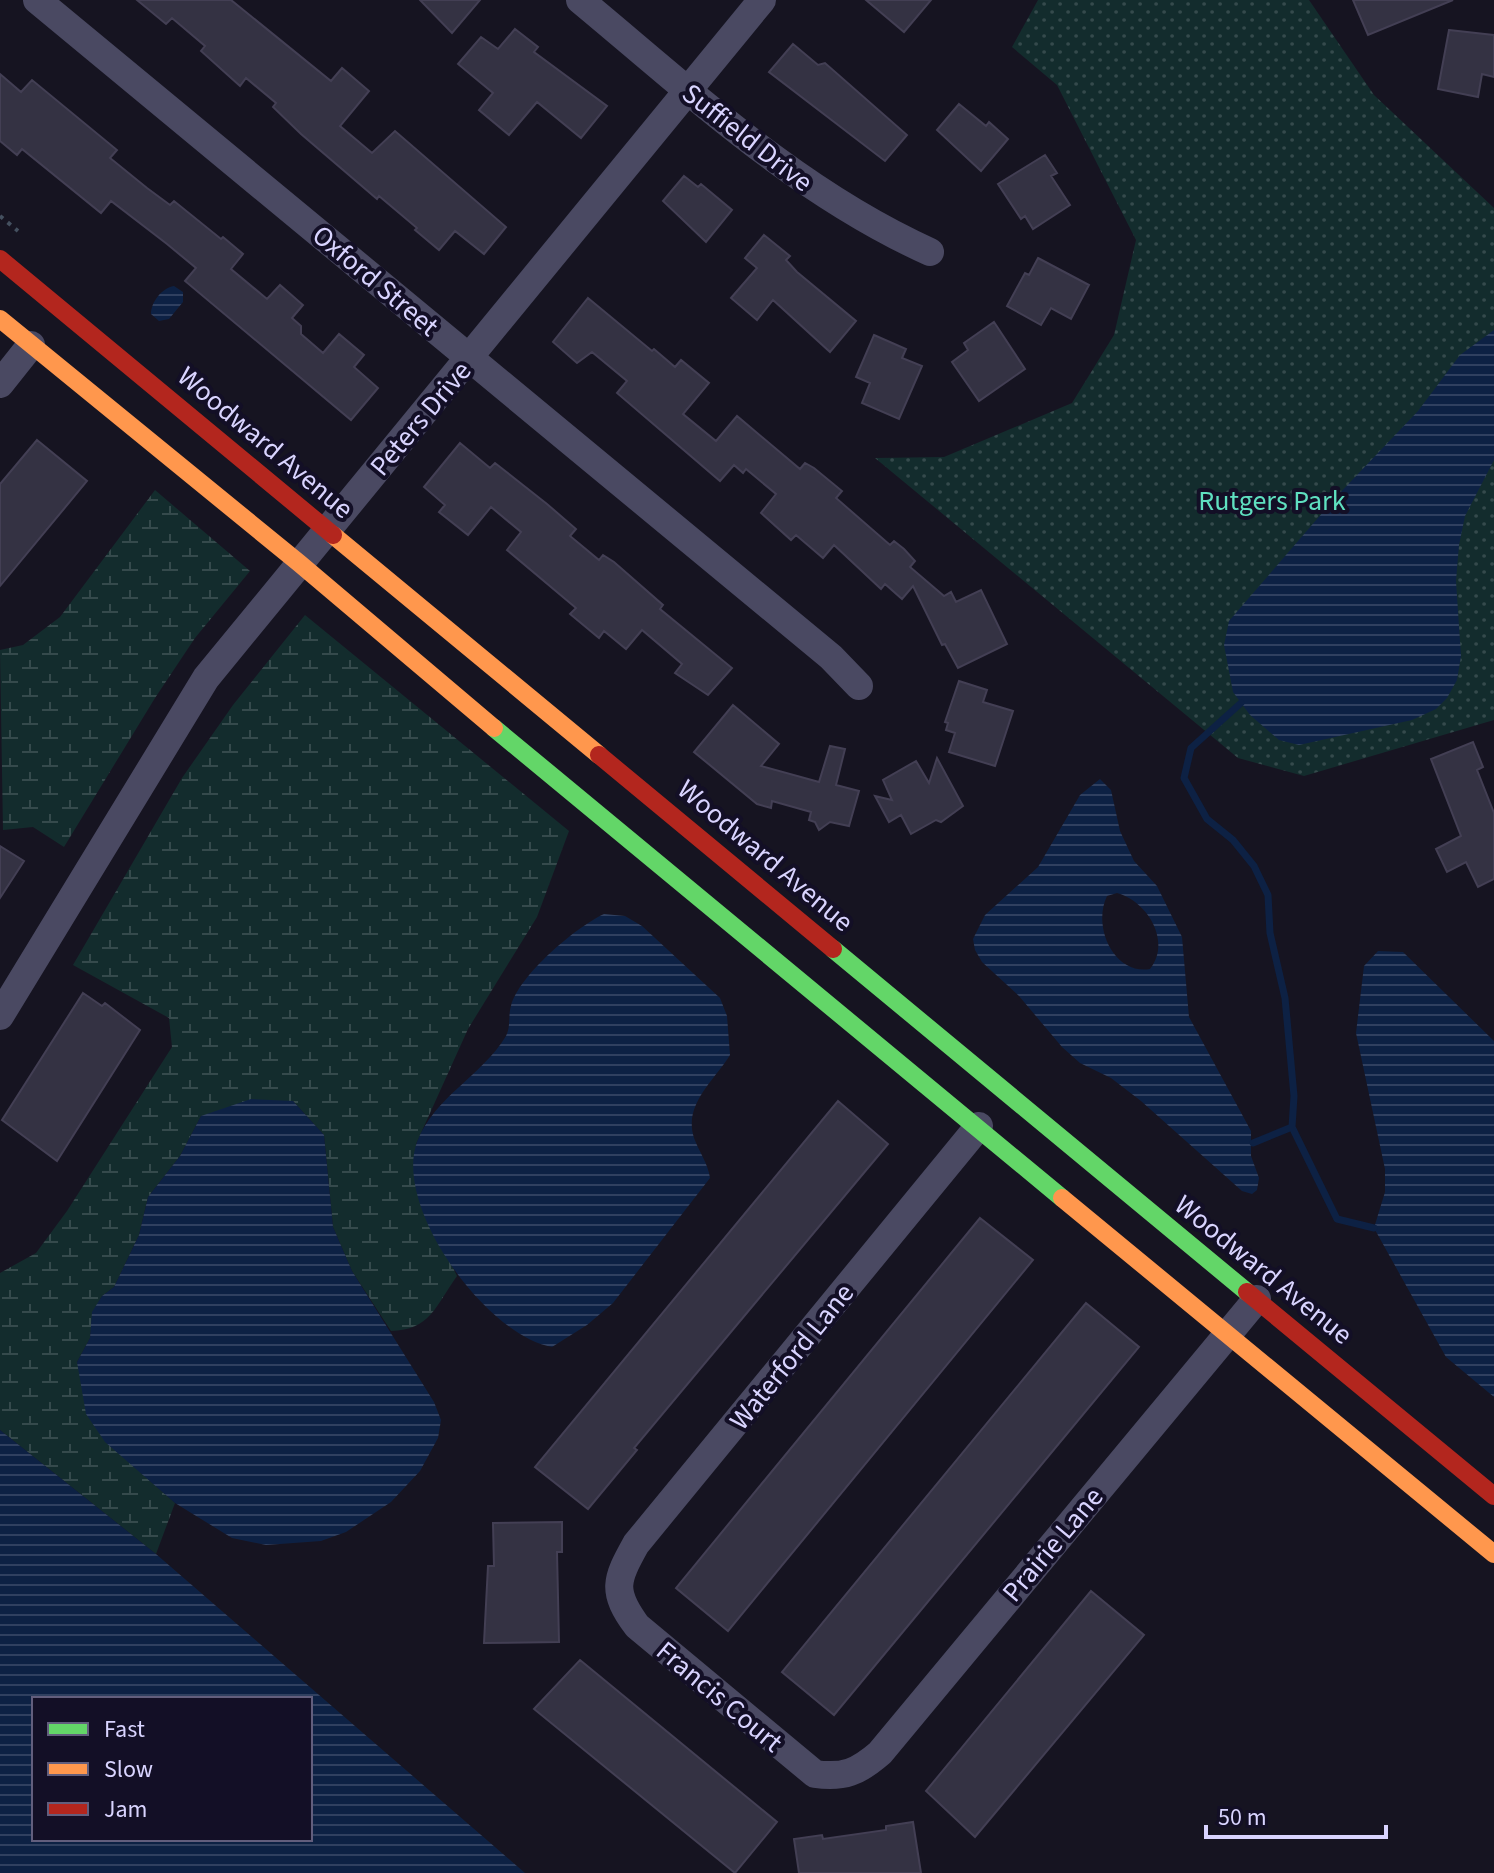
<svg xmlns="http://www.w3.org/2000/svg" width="1494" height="1873" font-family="'Source Sans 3',sans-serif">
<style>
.wetland{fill:url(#wetland-marsh)}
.park{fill:url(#park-dots)}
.water{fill:url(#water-rules);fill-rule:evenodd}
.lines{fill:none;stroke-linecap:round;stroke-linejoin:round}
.stream{stroke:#0d2144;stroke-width:7}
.building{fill:#343243;stroke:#433f54;stroke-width:2}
.path{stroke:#44505f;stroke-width:4;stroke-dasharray:4 6;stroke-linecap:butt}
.street{stroke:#4a4962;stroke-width:28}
.fast{stroke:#63d668;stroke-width:18}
.slow{stroke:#ff974d;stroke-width:18}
.jam{stroke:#b3261e;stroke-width:18}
.labels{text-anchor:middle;stroke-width:8;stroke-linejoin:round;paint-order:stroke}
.street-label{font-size:28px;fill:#d9d4ff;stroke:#130f26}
.park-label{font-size:28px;fill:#5fe0c0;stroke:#130f26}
</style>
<defs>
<pattern id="wetland-marsh" width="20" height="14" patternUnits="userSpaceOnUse" patternTransform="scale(2)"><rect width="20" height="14" fill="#132c2d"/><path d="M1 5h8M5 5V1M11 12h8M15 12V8" fill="none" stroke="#354a4c"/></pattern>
<pattern id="park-dots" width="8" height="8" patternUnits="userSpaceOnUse" patternTransform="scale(2)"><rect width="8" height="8" fill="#132c2d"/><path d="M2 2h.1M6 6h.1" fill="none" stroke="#354a4c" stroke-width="1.8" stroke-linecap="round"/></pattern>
<pattern id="water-rules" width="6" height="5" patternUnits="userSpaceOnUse" patternTransform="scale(2)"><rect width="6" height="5" fill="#0d2144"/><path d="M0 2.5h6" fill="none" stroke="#304060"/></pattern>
</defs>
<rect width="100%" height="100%" fill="#161421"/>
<!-- wetland -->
<path class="wetland" d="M155 490 250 571 195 638 155 698 64 847 33 827 3 830 0 650 23 645 60 617Z
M305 615 569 831 537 917 468 1029 416 1144 423 1207 457 1276C435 1307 430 1330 391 1331L352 1271 333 1227 324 1135 293 1101 201 1116 180 1156 148 1197 139 1235 114 1287 102 1296 93 1312 90 1338 77 1362 106 1442 175 1503 156 1554 0 1430V1273L36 1253 67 1211 172 1047 169 1018 73 965 182 778 233 705Z"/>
<!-- park -->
<path class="park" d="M1038 0H1309L1374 95 1494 208V720L1304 776 1238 758 875 458 944 457 1072 403 1114 335 1136 240 1057 85 1012 47Z"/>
<!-- water -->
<path class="water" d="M174 286 183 292V302L169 319 159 321 151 314C151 302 162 288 174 286Z
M1494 330V460L1465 516 1459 545 1456 581 1461 656 1457 680 1447 698 1436 709 1412 720 1299 745 1279 740 1250 715 1233 692 1224 645 1229 621 1336 497 1418 411 1460 355Z
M1100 779 1111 790 1120 831 1134 861 1157 886 1182 937 1189 1017 1251 1131V1156L1259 1178 1257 1190 1252 1194 1242 1191 1141 1101 1111 1078 1080 1063 1062 1047 1019 996 982 962 975 950 973 939 985 915 1038 867 1080 795ZM1117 893C1147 901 1172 941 1150 969 1114 975 1092 927 1107 896Z
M604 914 625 916 642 926 720 998 727 1016 730 1055C715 1080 683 1104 694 1138 699 1152 708 1163 710 1178L613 1303 587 1325 552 1347C487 1336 393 1208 417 1142 434 1097 482 1076 506 1036 511 1026 508 1016 511 1006 519 975 576 927 604 914Z
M1378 951 1403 952 1494 1041V1397L1446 1357 1374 1228 1385 1192V1169L1356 1033 1364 966Z
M251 1099 293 1101 324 1135 333 1227 352 1271 434 1402 441 1420 438 1438 420 1471 391 1502 346 1532 321 1541 266 1545 232 1538 175 1503 105 1442 86 1414 77 1362 90 1338 92 1312 102 1296 114 1287 139 1235 148 1197 180 1156 201 1116Z
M0 1430 156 1554 525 1873H0ZM34 1699H310V1839H34Z"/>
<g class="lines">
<!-- stream -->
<path class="stream" d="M1241 703 1191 748 1184 778 1207 819 1233 840 1254 866 1268 895 1270 933 1285 998 1294 1096 1292 1127 1337 1219 1374 1228
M1253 1143 1292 1127"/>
</g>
<!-- building -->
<path class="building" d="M137 0H231L331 81 342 68 369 91 340 126 372 153 395 131 506 227 484 254 455 231 439 250 415 230 417 228 379 196 377 199 301 134 273 107 276 103 246 78 240 86 201 51 205 46 172 18 166 24Z
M420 0H480L452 33Z
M866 0H931L904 32Z
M1353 0H1453L1368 35Z
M515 29 538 47 534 52 607 106 581 138 537 102 509 135 479 110 493 93 458 64 481 37 498 49Z
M1449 30 1494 35V77L1482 74 1478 97 1438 89Z
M793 44 818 65 825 63 907 135 885 161 769 72Z
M0 74 21 92 32 80 117 150 110 158 147 188 170 205 174 201 221 239 223 237 243 254 231 269 267 299 280 285 303 305 292 318 301 326V334L323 353 339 334 364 355 354 367 378 388 351 420 185 281 196 268 167 244 111 201 101 213 22 149 17 155 0 141Z
M959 104 986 126 989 122 1008 139 981 171 937 130Z
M1045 155 1057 173 1051 176 1070 205 1033 229 1025 216 1021 219 998 184Z
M684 176 698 187 701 184 732 210 706 242 663 201Z
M764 235 790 256 786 260 797 272 856 321 830 352 773 300 757 320 731 298 757 268 745 258Z
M1038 258 1089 285 1071 319 1051 308 1041 325 1007 306 1025 273 1029 275Z
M588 298 652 351 654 349 675 367 681 360 709 383 683 414 716 441 737 416 800 469 805 463 814 468 842 491 836 498 890 545 894 541 904 549 915 561 910 567 944 596 951 592 956 602 981 590 1007 644 958 668 945 644 942 645 913 586 902 599 885 584 881 589 834 545 823 558 796 535 791 540 761 513 776 494 746 469 743 473 734 465 720 481 617 393 627 381 592 352 577 363 553 342Z
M994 322 1025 369 979 401 952 362 968 350 964 343Z
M874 335 906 349 902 358 922 366 899 419 862 403 870 383 856 377Z
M37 440 87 481 0 586V484Z
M460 443 490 468 495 463 547 504 576 529 570 536 599 560 603 555 614 562 663 605 660 609 732 668 708 695 675 673 682 664 642 630 626 649 604 631 599 638 570 614 576 608 507 550 521 532 491 507 468 535 439 512 445 505 424 487Z
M959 681 987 690 983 702 1013 711 995 766 949 752 955 733 946 730 948 723 945 722Z
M733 705 779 744 761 766 819 782 830 746 845 749 836 785 859 791 849 826 830 822 819 830 815 822 809 820 811 812 772 801 771 808 757 804 694 752Z
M1473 742 1483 767 1477 770 1494 813V879L1478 887 1466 862 1447 872 1436 849 1461 836 1431 759Z
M937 758 963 806 941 822 936 820 911 834 901 815 889 822 875 796 892 800 883 780 916 761 929 783Z
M0 846 24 861 0 898Z
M83 993 102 1006 105 1003 140 1030 57 1161 2 1120Z
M838 1101 888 1144 634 1448 637 1450 588 1509 535 1467Z
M980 1218 1033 1260 728 1631 676 1588Z
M1086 1303 1139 1347 834 1715 782 1672Z
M562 1522V1552H557L559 1642 484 1643 488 1566H494L493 1523Z
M1091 1591 1144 1635 975 1837 926 1791Z
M580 1660 777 1822 735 1873 534 1709Z
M913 1822 921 1873H799L794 1839 822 1835 823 1839 886 1830V1826Z"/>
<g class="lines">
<!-- path -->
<path class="path" d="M0 216 18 231"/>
<!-- street -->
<path class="street" d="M37 0 831 657 859 686
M580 0C691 92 797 192 930 252
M0 384 31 345
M0 1016 206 678 762 0
M979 1126 636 1544C616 1580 611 1591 637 1626L815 1774C844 1778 858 1772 880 1753L1257 1299"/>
<!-- fast -->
<path class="fast" d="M494 728 1062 1198
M833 949 1247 1292"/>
<!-- slow -->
<path class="slow" d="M0 319 299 563 494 728
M333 535 599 755
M1062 1198 1494 1554"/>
<!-- jam -->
<path class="jam" d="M0 259 333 535
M599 755 833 949
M1247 1292 1494 1496"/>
</g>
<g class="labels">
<!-- street labels -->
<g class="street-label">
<text transform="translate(748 137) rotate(38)" y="10">Suffield Drive</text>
<text transform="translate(376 280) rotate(40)" y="10">Oxford Street</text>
<text transform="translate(420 418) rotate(-50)" y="10">Peters Drive</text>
<text transform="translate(266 442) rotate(40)" y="10">Woodward Avenue</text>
<text transform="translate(766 855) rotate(40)" y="10">Woodward Avenue</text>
<text transform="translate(1264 1269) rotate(39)" y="10">Woodward Avenue</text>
<text transform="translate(791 1356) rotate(-51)" y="10">Waterford Lane</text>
<text transform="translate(1052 1544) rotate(-50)" y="10">Prairie Lane</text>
<text transform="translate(720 1696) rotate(40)" y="10">Francis Court</text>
</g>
<!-- park labels -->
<g class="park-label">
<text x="1272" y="510">Rutgers Park</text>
</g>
</g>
<!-- legend -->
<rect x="32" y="1697" width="280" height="144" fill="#130f26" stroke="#625e7d" stroke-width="2"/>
<rect x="48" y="1723" width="40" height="12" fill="#63d668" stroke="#625e7d" stroke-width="2"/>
<text x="104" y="1737" font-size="24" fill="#d9d4ff">Fast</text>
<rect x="48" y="1763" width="40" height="12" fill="#ff974d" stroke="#625e7d" stroke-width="2"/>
<text x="104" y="1777" font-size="24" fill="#d9d4ff">Slow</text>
<rect x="48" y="1803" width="40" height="12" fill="#b3261e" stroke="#625e7d" stroke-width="2"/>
<text x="104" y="1817" font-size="24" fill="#d9d4ff">Jam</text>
<!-- scale -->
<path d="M1206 1825v12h180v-12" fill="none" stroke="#d9d4ff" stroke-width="4"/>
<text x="1218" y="1825" font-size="24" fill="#d9d4ff" stroke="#130f26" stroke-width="6" paint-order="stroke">50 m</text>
</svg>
